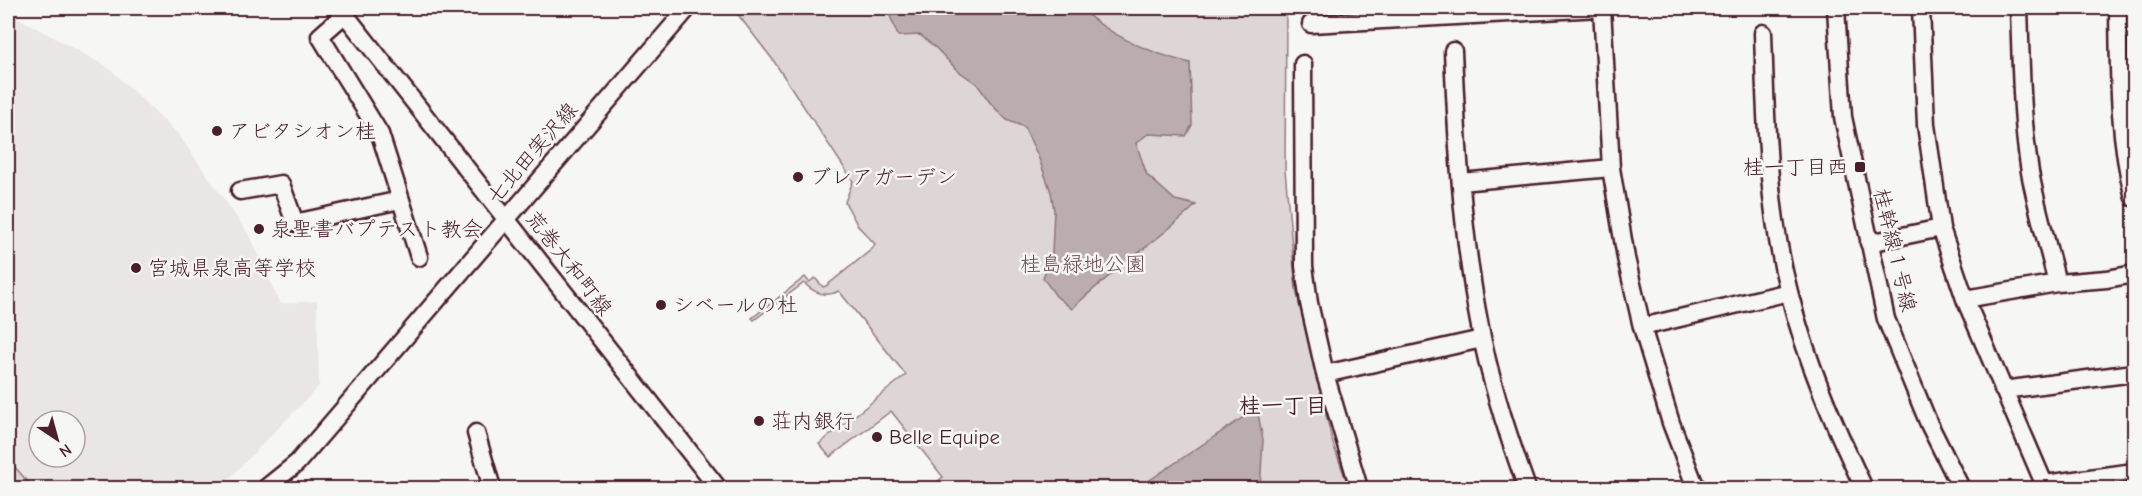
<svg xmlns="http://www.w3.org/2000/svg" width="2142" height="496" font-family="'Comic Neue','Klee One',sans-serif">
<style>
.built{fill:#e9e6e3;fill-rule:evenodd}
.green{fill:#ddd6d5;stroke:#947a80;stroke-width:1.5}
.water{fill:#bbadae;stroke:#8e747a;stroke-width:1.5}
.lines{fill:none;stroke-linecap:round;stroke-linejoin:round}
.minor-casing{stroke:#4a1f2b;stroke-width:21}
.minor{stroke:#f6f6f2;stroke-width:16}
.poi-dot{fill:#4a1f2b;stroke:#f6f6f2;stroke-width:2}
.labels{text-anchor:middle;stroke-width:5;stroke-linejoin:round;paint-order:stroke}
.poi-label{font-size:21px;fill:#4a1f2b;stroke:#f6f6f2;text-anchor:start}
.street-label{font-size:21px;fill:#4a1f2b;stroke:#f6f6f2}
.park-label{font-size:21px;fill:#6f4d56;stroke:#f6f6f2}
.neighbourhood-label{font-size:22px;font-weight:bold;fill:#4a1f2b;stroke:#f6f6f2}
</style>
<rect width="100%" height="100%" fill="#f6f6f2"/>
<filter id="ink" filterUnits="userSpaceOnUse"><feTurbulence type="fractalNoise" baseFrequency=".0167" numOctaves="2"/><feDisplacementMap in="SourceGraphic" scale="12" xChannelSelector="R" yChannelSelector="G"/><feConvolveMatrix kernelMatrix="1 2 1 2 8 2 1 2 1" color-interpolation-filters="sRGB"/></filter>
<g filter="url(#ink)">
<!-- built -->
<path class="built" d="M15 16 109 68 178 134 249 235 280 304 317 301 319 386 220 488H8V17ZM39 421H75V457H39Z"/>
<!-- green -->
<path class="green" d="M733 8H1279L1286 15 1285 170 1296 290 1333 444 1349 488H929L943 477 891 411 830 457 819 444 906 375 839 291C826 298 814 293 804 283L754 320 752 318 805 277 809 282 815 278 823 287 826 286 872 249 875 244 858 226 845 202 853 181 773 60Z
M2126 61 2134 62V175L2127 125Z
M8 459 33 488H8Z"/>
<!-- water -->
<path class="water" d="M897 8H1080C1110 36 1150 53 1190 63L1192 125 1186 136 1148 134 1136 143 1147 175 1175 200 1196 205C1157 242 1110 271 1072 309L1056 296 1043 278 1052 252 1054 210 1051 192 1038 156 1024 127 1007 120 991 104 977 84 957 70 937 49 920 35 898 36 889 13Z
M1257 408 1263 440 1260 488H1138Z"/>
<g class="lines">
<defs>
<path id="minor" d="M340 8 718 488
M1602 8 1611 168 1626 258 1642 327 1671 423 1696 488
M1836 8 1843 117 1886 319 1929 424 1961 488
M1921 8 1926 125 1941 228 1965 299 2046 488
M2019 8C2021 62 2021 118 2030 172 2037 210 2048 246 2057 283
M2118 8C2119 71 2118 136 2134 198
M345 14 320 36 380 134 419 257
M1311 24 1600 8
M1763 33C1766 120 1767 208 1789 292 1806 360 1834 425 1864 488
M1453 51C1457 144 1462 236 1480 327 1490 382 1508 436 1527 488
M1303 64 1304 266 1309 303 1325 374 1359 488
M1461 182 1611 168
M240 191 281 184 295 223 400 200
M1869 243 1941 228
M1965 299 2057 283 2107 279 2134 274
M1642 327 1789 292
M1325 374 1482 339
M2003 390 2134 373
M476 433 492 488
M2045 484 2134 472
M266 488 297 463 688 8"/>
</defs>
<!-- minor casing -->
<use href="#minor" class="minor-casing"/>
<!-- minor -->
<use href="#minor" class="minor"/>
</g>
</g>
<!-- markers -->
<g class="poi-dot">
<circle cx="217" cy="131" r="6"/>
<rect x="1854" y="161" width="12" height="12" rx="3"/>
<circle cx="798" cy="177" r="6"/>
<circle cx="259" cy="229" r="6"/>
<circle cx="136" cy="268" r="6"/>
<circle cx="661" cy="305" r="6"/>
<circle cx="759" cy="421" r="6"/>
<circle cx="877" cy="437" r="6"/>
</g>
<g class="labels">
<!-- poi labels -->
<g class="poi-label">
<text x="229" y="138">アビタシオン桂</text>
<text x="1848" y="174" text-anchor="end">桂一丁目西</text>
<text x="810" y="184">ブレアガーデン</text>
<text x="271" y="236">泉聖書バプテスト教会</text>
<text x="148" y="275">宮城県泉高等学校</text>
<text x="673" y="312">シベールの杜</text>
<text x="771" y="428">荘内銀行</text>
<text x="889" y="444">Belle Equipe</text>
</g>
<!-- street labels -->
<g class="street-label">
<text transform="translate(532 153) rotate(-49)" y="7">七北田実沢線</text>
<text transform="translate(1895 250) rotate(77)" y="7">桂幹線１号線</text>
<text transform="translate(569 263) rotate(52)" y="7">荒巻大和町線</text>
</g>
<!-- park labels -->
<g class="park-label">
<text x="1083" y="271">桂島緑地公園</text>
</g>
<!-- neighbourhood labels -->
<g class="neighbourhood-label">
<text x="1283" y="413">桂一丁目</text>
</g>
</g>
<!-- margin -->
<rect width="2142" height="496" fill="none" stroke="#f6f6f2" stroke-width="30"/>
<rect x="15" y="15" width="2112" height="466" fill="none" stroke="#4a1f2b" stroke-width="2" filter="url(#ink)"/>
<!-- north arrow -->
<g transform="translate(57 439) rotate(144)"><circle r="28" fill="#f6f6f2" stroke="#b1a0a2" stroke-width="1.5"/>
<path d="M0-4.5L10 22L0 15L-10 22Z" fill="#4a1f2b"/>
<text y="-9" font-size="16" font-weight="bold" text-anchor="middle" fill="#4a1f2b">N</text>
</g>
</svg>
